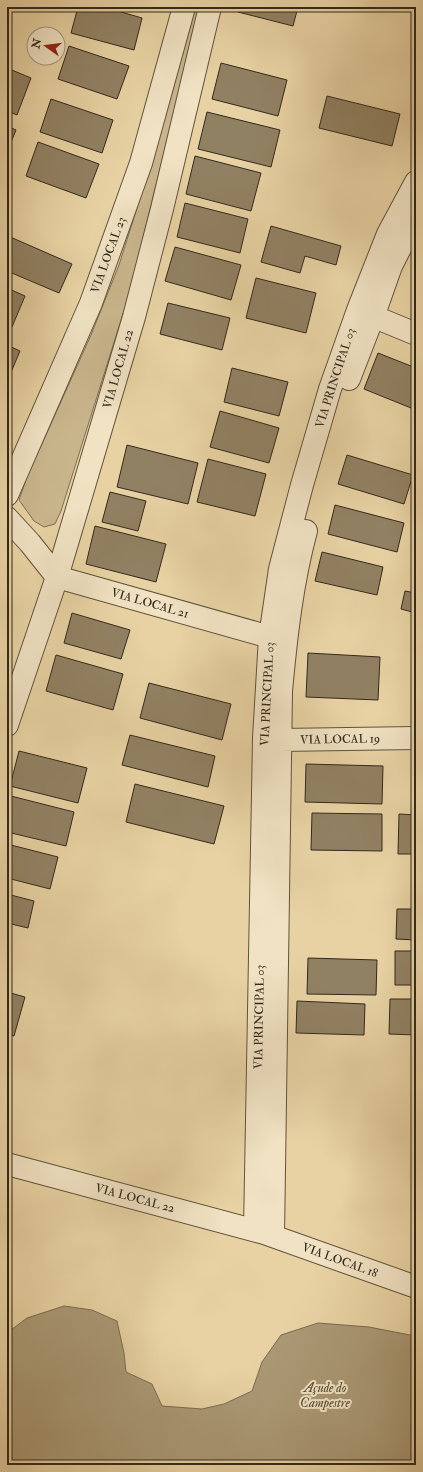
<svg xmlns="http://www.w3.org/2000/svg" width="423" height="1472" font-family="'IM FELL Double Pica',serif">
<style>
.green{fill:#c9b58c;stroke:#7e6f54}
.water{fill:#aa9975;stroke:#7a6c52}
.building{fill:#918163;stroke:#32291d}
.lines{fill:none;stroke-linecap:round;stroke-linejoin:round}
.minor-casing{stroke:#60533e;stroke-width:24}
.minor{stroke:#f0e2c3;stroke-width:22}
.labels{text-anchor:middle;stroke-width:4;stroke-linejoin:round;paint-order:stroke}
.street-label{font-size:12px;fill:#32291d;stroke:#f0e2c3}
.water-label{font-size:13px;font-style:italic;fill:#564b37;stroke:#f0e2c3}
</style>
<rect width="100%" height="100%" fill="#e8d2a3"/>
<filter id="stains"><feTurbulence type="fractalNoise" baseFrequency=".005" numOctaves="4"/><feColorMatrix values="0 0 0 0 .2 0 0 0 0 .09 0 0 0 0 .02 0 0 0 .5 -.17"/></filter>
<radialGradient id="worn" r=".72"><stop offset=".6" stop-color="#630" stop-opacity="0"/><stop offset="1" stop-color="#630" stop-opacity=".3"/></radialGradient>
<!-- green -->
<path class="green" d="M194 7H200L128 298 61 511 55 524 44 527 34 521 19 500 27 477 91 335 119 265 155 151Z"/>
<!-- water -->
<path class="water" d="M64 1306 92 1310 117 1321 124 1353 126 1372 152 1384 162 1406 202 1409 224 1404 252 1391 262 1362 281 1335 318 1323 369 1327 415 1336 416 1465H7V1333L27 1318Z"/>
<!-- building -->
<path class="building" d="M78 7H104L142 18 134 50 71 33Z
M240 7H298L293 26 238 12Z
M69 46 129 66 117 99 58 79Z
M221 63 287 80 278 116 212 99Z
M7 68 31 78 17 115 7 111Z
M327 96 400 114 392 146 319 128Z
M51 99 113 120 102 153 40 132Z
M207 112 280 130 271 167 198 149Z
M7 126 16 130 7 152Z
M38 142 99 164 86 198 26 176Z
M195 156 261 173 251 211 186 194Z
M185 203 248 219 240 253 177 237Z
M271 226 341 246 336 265 305 256 300 273 261 262Z
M8 236 72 264 59 293 7 271Z
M175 247 241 265 231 300 165 281Z
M256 278 316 293 306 333 246 318Z
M7 288 25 296 12 327 7 324Z
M168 303 230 318 222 350 160 334Z
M7 345 20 351 9 377H7Z
M378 353 416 368V410L364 389Z
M232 368 288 382 279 416 224 402Z
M220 411 279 428 269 463 210 447Z
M127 445 198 463 188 504 117 487Z
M347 455 413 475 404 504 338 484Z
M208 459 266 474 255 516 197 502Z
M110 492 146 501 138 531 102 522Z
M335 505 404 523 397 552 328 534Z
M95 526 166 544 156 582 86 564Z
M322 552 383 567 377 595 315 581Z
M405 591 416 593V613L401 609Z
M72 613 130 630 121 659 64 643Z
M308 653 380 657 378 700 306 697Z
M56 655 123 674 113 710 46 691Z
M149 683 231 704 222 740 140 718Z
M130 735 215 756 208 787 122 765Z
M19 751 87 768 78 803 10 786Z
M306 764 383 766 382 804 305 802Z
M135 784 224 806 214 844 126 822Z
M7 795 74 812 66 846 7 832Z
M312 813 382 814V851L311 850Z
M399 814 416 815V854H398Z
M7 844 58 857 50 889 7 878Z
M7 894 34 901 28 928 7 923Z
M397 909H416V940L396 939Z
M395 951H416V985H395Z
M308 958 377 960 376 995 307 994Z
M7 992 25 997 14 1036 7 1034Z
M390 999H416V1035L389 1034Z
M297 1001 365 1004 364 1035 296 1033Z"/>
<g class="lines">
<defs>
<path id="minor" d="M360 311 416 334
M349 379 373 317 391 266 416 217
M7 495 91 303 141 163 184 7
M7 518 30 543 57 577 270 637 284 639
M7 725 57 577 134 317 162 209 210 7
M265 738 280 740 416 738
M7 1164 264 1233 416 1287
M255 1230 264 738 270 637 280 569 302 485 330 389 358 310 388 234 416 182
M273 1236 281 691C286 637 292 583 306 531"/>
</defs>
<!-- minor casing -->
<use href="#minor" class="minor-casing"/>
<!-- minor -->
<use href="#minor" class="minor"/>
</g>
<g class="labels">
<!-- street labels -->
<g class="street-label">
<text transform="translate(108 255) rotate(-70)" y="4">VIA LOCAL 23</text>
<text transform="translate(118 369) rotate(-74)" y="4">VIA LOCAL 22</text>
<text transform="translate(335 378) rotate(-72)" y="4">VIA PRINCIPAL 03</text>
<text transform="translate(150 603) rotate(16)" y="4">VIA LOCAL 21</text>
<text transform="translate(267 694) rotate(-87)" y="4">VIA PRINCIPAL 03</text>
<text transform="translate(340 739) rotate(-1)" y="4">VIA LOCAL 19</text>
<text transform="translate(259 1017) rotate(-89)" y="4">VIA PRINCIPAL 03</text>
<text transform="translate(135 1198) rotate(15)" y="4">VIA LOCAL 22</text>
<text transform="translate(340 1260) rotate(20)" y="4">VIA LOCAL 18</text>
</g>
<!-- water labels -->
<g class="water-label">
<text x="325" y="1392">Açude do<tspan x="325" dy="15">Campestre</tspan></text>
</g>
</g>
<!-- margin -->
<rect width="423" height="1472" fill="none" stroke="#e8d2a3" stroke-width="24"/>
<rect x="8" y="8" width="407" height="1456" fill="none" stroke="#32291d" stroke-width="2"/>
<rect x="12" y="12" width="399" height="1448" fill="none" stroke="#32291d"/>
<!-- north arrow -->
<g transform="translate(46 46) rotate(284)"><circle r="19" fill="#f0e2c3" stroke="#a49881"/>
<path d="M0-3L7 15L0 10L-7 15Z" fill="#8f2418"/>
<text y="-6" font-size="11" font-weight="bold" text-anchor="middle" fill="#32291d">N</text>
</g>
<rect width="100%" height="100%" filter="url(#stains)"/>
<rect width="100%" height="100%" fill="url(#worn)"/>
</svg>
